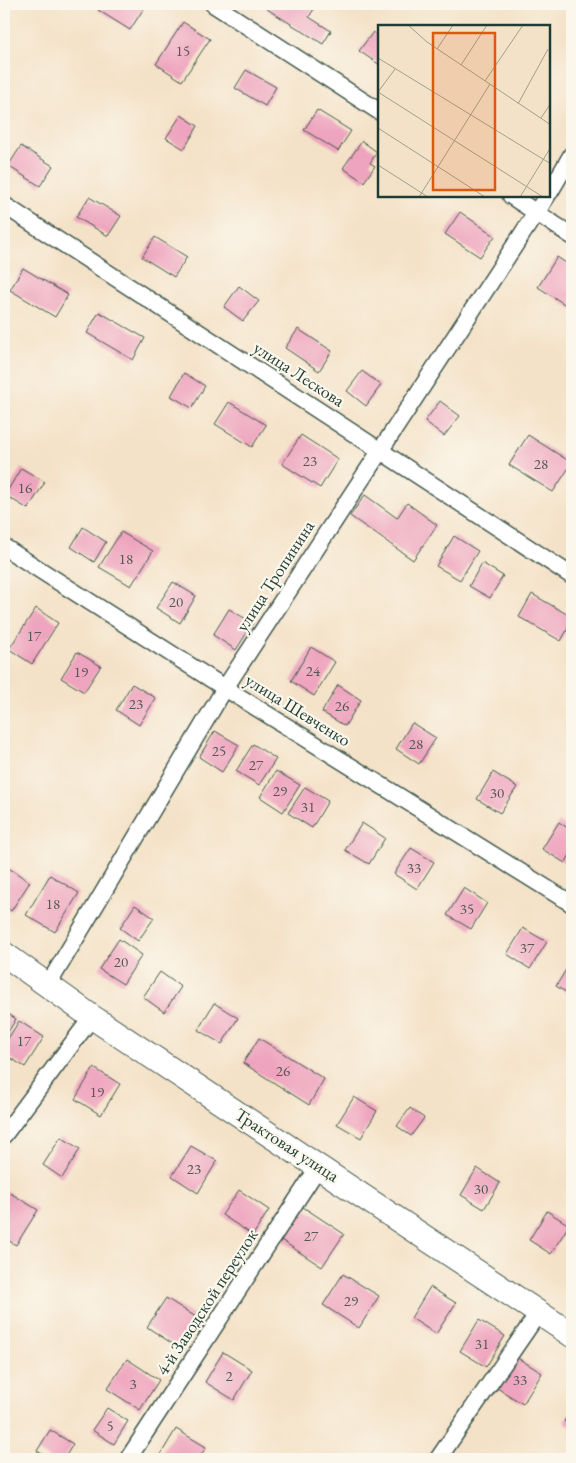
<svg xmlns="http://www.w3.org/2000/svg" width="576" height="1463" font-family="'EB Garamond',serif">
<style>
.building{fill:#eea4be}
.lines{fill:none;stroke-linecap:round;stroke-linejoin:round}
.street-casing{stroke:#3f564a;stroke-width:19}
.secondary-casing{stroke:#3f564a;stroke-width:26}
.street{stroke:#fff;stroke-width:16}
.secondary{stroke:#fff;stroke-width:24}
.labels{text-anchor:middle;stroke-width:4.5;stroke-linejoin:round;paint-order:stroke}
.number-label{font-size:15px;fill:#535756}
.street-label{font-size:18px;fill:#1f3d34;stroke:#fbf7ec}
.inset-road{fill:none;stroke:#9fa08d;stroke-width:1}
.view{fill:#de580e;fill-opacity:0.15;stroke:#de580e;stroke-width:2.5}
.inset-edge{fill:none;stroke:#1f3d34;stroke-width:2.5}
</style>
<rect width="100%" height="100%" fill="#fbf7ec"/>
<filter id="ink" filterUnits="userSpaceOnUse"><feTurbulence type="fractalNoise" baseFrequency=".02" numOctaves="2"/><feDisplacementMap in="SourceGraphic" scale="10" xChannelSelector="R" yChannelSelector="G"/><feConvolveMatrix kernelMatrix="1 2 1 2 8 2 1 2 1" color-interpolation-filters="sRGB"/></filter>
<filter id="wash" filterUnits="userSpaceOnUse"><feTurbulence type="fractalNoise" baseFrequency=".0096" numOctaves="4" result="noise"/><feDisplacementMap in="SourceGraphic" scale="20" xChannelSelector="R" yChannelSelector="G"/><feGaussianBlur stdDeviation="1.12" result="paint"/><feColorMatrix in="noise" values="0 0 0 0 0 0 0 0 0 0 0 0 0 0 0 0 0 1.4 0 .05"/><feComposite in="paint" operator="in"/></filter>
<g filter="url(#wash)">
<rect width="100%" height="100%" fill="#f4e2c8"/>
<g id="blocks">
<!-- building -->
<path class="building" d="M102 4H144L146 5 130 30 98 10Z
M270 4H317L309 17 331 31 323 44 267 9Z
M183 22 210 39 182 81 156 64Z
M373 32 380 37V65L359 51Z
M246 70 276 87 265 106 235 88Z
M317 110 351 131 338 151 304 130Z
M181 115 198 126 184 149 166 138Z
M362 141 377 152 370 163 375 166 364 182 343 168Z
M21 146 53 166 40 186 8 166Z
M89 197 121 216 108 236 76 217Z
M460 212 495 236 480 257 445 234Z
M155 237 187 257 174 277 142 257Z
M557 257 572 267V309L538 287Z
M23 268 68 295 55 317 10 290Z
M239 286 259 301 243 321 224 307Z
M99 312 145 338 133 360 87 333Z
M298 329 332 351 319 371 285 348Z
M362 371 381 385 366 406 347 391Z
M184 373 205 386 192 408 171 396Z
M440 401 460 416 444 436 425 421Z
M229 402 266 425 252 447 215 424Z
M301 435 338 459 320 488 282 464Z
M528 435 572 463 553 492 509 465Z
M21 468 45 482 28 509 5 495Z
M365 495 397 518 407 503 437 525 413 560 350 516Z
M83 527 106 542 94 562 71 547Z
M121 532 153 551 131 586 99 567Z
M454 536 478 551 460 580 436 566Z
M482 563 503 576 490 598 469 586Z
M173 582 196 596 180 623 156 608Z
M532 594 572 617V621L561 641 519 617Z
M36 608 58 623 32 664 9 649Z
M229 609 253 623 236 650 213 635Z
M311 647 335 662 314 696 291 681Z
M77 652 101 666 84 692 61 678Z
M132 684 156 698 139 725 116 710Z
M338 685 361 700 345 726 322 712Z
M412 723 436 738 419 764 396 749Z
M215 731 239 745 222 772 199 757Z
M253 744 276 759 259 785 236 771Z
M276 771 300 785 283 812 260 797Z
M493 772 517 787 500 813 477 799Z
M305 787 328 801 312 828 288 813Z
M559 822 572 831V852L565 863 542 849Z
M362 823 385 838 369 864 345 850Z
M411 848 434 862 417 889 394 874Z
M4 865 30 882 11 911 4 906Z
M50 875 79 893 55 932 26 915Z
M464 888 487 903 471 929 447 915Z
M135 905 154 918 138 941 120 928Z
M523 928 547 942 530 969 507 954Z
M119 939 142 955 123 984 99 969Z
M572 960V996L556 986Z
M160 972 181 987 164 1012 143 997Z
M214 1003 238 1018 222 1044 198 1030Z
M4 1011 16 1019 4 1039Z
M19 1021 44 1037 25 1067 4 1054V1045Z
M259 1038 324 1079 309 1105 243 1063Z
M94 1068 120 1084 101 1115 75 1099Z
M354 1097 377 1111 361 1138 337 1124Z
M410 1108 424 1118 411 1136 397 1126Z
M61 1137 80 1149 62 1178 43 1165Z
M191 1146 217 1161 198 1193 172 1176Z
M477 1168 500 1183 484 1209 461 1195Z
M239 1190 269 1210 253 1235 222 1215Z
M7 1191 38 1210 16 1245 4 1238V1196Z
M300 1205 344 1234 322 1267 278 1238Z
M547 1211 569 1225 551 1254 529 1240Z
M343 1274 379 1296 359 1328 323 1305Z
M430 1287 456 1303 436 1334 411 1318Z
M166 1298 199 1319 179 1348 147 1327Z
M479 1320 505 1336 486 1367 460 1351Z
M223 1352 252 1370 234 1400 205 1382Z
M516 1357 542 1373 523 1404 497 1388Z
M127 1359 159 1380 140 1410 107 1389Z
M107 1408 128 1421 114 1444 92 1430Z
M572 1411V1428L564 1421Z
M176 1429 206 1447 199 1459H158Z
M50 1430 73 1444 64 1459H50L37 1451Z"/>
</g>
</g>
<g filter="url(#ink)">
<use href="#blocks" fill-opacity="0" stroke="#3f564a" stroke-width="1"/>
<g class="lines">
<defs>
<path id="street" d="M213 4 380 112
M550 192 572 154
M511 196 572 236
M4 205 572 576
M4 547 225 688 572 904
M48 985 225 688 547 196
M4 1135 92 1017
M128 1459 319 1166
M438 1459 539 1312"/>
<path id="secondary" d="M4 954 92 1017 572 1335"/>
</defs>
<!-- street casing -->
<use href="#street" class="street-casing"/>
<!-- secondary casing -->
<use href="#secondary" class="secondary-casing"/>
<!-- street -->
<use href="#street" class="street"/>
<!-- secondary -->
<use href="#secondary" class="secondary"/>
</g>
</g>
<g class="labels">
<!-- number labels -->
<g class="number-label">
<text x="183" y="56">15</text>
<text x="310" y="466">23</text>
<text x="541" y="469">28</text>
<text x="25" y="493">16</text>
<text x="126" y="564">18</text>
<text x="176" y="607">20</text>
<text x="34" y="641">17</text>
<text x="313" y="676">24</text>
<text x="81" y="677">19</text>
<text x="136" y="709">23</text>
<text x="342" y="711">26</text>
<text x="416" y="749">28</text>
<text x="219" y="756">25</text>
<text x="256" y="770">27</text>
<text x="280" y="796">29</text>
<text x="497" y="798">30</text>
<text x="308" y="812">31</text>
<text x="414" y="873">33</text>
<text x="53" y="909">18</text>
<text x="467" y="914">35</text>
<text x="527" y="953">37</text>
<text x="121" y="967">20</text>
<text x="24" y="1046">17</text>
<text x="283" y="1076">26</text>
<text x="97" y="1097">19</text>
<text x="194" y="1174">23</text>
<text x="481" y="1194">30</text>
<text x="311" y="1241">27</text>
<text x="351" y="1306">29</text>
<text x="482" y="1349">31</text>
<text x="229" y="1381">2</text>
<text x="520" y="1385">33</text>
<text x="133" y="1389">3</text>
<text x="110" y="1431">5</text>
</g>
<!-- street labels -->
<g class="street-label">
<text transform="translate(299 374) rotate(33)" y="6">улица Лескова</text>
<text transform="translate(275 576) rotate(-57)" y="6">улица Тропинина</text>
<text transform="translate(298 710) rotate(32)" y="6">улица Шевченко</text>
<text transform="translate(287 1145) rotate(33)" y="6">Трактовая улица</text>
<text transform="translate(207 1302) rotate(-57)" y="6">4-й Заводской переулок</text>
</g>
</g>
<!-- overview -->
<g transform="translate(378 25)">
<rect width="172" height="172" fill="#f4e2c8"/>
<path class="inset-road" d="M30 0 49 17 173 100M59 24 75 0M0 33 173 139M83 40 109 0M107 56 145 0M0 67 165 172M0 67 17 44M140 79 170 24M163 93 173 78M0 103 107 172M0 140 50 172M41 172 112 59M142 172 173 122"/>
<path class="view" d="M55 8H117V165H55Z"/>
<rect width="172" height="172" class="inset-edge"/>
</g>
<!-- margin -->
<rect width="576" height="1463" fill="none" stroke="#fbf7ec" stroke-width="20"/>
</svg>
